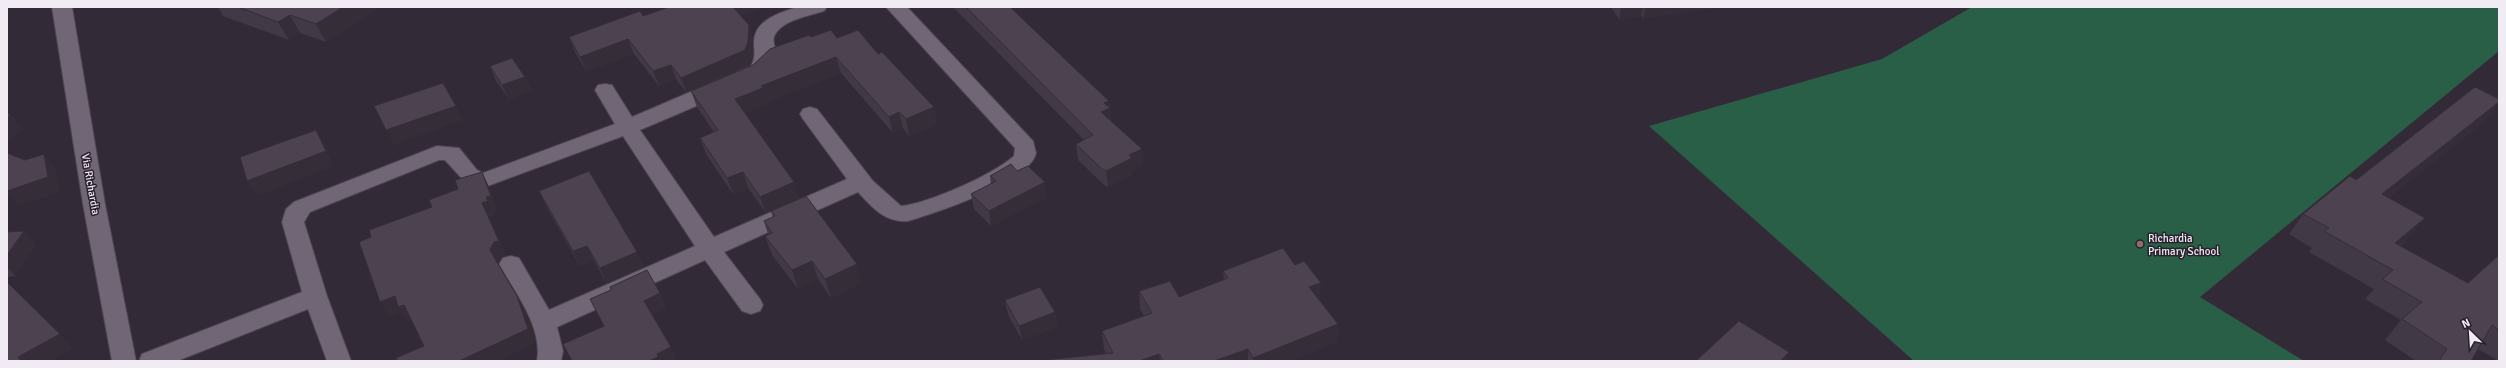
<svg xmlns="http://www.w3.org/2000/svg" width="2506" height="368" font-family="Signika,sans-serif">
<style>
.green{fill:#2a5f47}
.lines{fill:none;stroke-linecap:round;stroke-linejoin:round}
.street-casing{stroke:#4e4651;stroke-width:2}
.street{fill:#706675;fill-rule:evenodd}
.wall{fill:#413945}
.shaded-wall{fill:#352e38}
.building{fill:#4c4250;stroke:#352e38}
.education-dot{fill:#8d6e63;stroke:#29202d;stroke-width:1.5}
.labels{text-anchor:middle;stroke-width:3;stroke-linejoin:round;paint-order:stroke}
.street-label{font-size:11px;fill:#f1ebf3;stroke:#29202d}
.poi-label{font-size:11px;fill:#f1ebf3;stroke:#29202d;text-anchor:start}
</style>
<rect width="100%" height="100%" fill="#332a37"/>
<!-- green -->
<path class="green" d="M1972 7H2499V51L2200 297 2304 361H1914L1649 126 1882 59Z"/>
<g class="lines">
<defs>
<path id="street" d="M52 7H72L105 204 136 361H112L83 204Z
M798 7H827L824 11C809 16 786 19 776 33 770 41 777 48 776 57 775 67 765 75 757 80L640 130 714 237 847 179 803 119 800 114 803 109 810 107 817 109 873 181 901 206C930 203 992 175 1014 156L1015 148 886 7H907L1033 141 1036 153C1030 182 935 213 908 221 885 223 872 207 858 192L724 252 760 299 763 305 760 311 751 314 742 311 705 260 557 327 563 351 561 361H537C543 327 515 292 499 264L503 258 511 256 519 258 549 310 695 246 623 136 485 187 466 183 445 160H439L310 212 304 222 327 296 351 361H327L308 309 177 361H139L142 354 302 292 282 222 286 209 294 202 437 146 459 148 477 170 483 173 615 124 595 90 598 85 605 84 612 85 632 117 751 66C756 56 754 53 754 42 754 20 781 12 798 7Z"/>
</defs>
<!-- street casing -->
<use href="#street" class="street-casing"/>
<!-- street -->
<use href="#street" class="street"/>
</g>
<!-- wall -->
<path class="wall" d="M218 7H381L326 42 300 33 289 40 223 16Z
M669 7H764L741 16 753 39V57L750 65 686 92 676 79 659 86 634 54 586 71 575 52 569 37 643 16Z
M953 7H1010L1109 101 1111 121 1142 149 1143 165 1133 170V174L1108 187 1104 185 1078 160 1076 144 1084 140Z
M1611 7H1720L1643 18 1641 16 1619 19Z
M811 37 837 38 878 54 937 124 909 136 903 128 893 133 841 73 767 102 768 104 745 113 799 198 766 213 748 188 733 194 706 154 700 138 714 132 697 107 691 91 753 65Z
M490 66 525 77 531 91 509 99 496 81Z
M2486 120 2388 198 2425 218 2408 238 2400 246 2468 283 2499 255V361L2478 349 2471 361H2416L2385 340 2401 320 2365 299 2374 289 2309 252 2312 248 2289 234 2303 214 2356 180Z
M990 176 1047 197 991 226 974 209 971 194 991 184Z
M539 191 637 252 643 267 606 283 594 260 580 266 546 206Z
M771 211 862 283 831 298 818 279 798 289 772 255 765 236 768 234 764 221 773 217Z
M24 231 36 245 15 276 7 277V232Z
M1223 271 1320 301 1338 324 1337 342 1290 361H1035L1106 354 1104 349 1102 331 1144 316 1140 309 1139 291 1179 297 1224 280Z
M1005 300 1055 312 1057 327 1022 340 1008 315Z"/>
<!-- shaded-wall -->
<path class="shaded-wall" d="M343 7H381L326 42 316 24Z
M732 7H764L735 18Z
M1621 7H1643L1641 16 1619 19Z
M1646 7H1720L1643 18Z
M290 15 300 33 289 40 278 22Z
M749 25 753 39V57L750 65 686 92 681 78Z
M628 39 634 54 586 71 580 57Z
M836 57 841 73 767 102 768 104 740 115 735 99 761 86Z
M671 65 676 79 659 86 653 71Z
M525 77 531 91 509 99 502 85Z
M1109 101 1111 125 1101 112 1104 103Z
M2499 102V104L2486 120 2366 215 2382 194Z
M456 106 463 120 394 145 386 130Z
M934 107 937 124 909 136 906 119Z
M899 112 903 128 893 133 889 117Z
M11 114 23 129 7 143V118Z
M316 130 325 144 334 166 257 196 247 181Z
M1142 149 1143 165 1133 170V174L1108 187 1106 171 1129 155Z
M44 154 56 169 60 192 18 206 7 194V191Z
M482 172 489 187 498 211 494 212 495 215 490 217 506 256 502 257 498 265 490 250 482 203 486 197Z
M743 172 748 188 733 194 727 178Z
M794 182 799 198 766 213 760 197Z
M1045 182 1047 197 991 226 989 211Z
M2425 218 2408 238 2379 263 2395 243Z
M24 231 36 245 15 276 7 267V255Z
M587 246 594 260 580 266 573 251Z
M637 252 643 267 606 283 600 268Z
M812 261 818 279 798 289 792 270Z
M857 264 862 283 831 298 825 279Z
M1321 283 1320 301 1309 305V287Z
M660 293 667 308 650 315 644 301Z
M395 296 404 305 413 319 407 322 401 312 390 317 380 302Z
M517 296 525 311 536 343 499 361H459Z
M1055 312 1057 327 1022 340 1019 326Z
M1338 324 1337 342 1290 361H1253V358Z
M60 334 73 349 51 361H21L18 357Z
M671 347 677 361H649L657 354Z
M1248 349V361H1214Z
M1789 352 1786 361H1780Z
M1159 354 1160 361H1139Z"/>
<!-- building -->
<path class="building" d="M238 7H343L316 24 290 15 278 22Z
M669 7H733L749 25 748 42 745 50 681 78 671 65 653 71 628 39 580 57 569 37 640 11 643 16Z
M966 7H1010L1109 101 1104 103 1110 108 1101 112 1142 149 1129 155 1132 158 1106 171 1102 169 1076 144 1093 135Z
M831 30 837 38 858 30 878 54 882 52 934 107 906 119 899 112 889 117 836 57 761 86 763 88 735 99 794 182 760 197 743 172 727 178 700 138 718 130 691 91 753 65 770 49 809 35 811 37Z
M512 58 525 77 502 85 490 66Z
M443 83 456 106 386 130 374 106Z
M2475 87 2499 99V102L2382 194 2425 218 2395 243 2468 283 2499 255V330L2492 325 2471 361H2439L2447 349 2402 319 2422 302 2382 279 2393 270 2324 231 2329 228 2303 214 2350 176 2356 180Z
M7 114H11L7 118Z
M316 130 326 151 247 181 240 157Z
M7 153 25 160 44 154 48 177 7 191Z
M1011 164 1017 171 1028 166 1045 182 989 211 971 194 996 181 990 176Z
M589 171 637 252 600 268 587 246 573 251 539 191Z
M482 172 491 196 486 197 488 201 482 203 499 241 494 242 490 250 517 296 528 329 459 361H397L396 358 424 346 404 305 398 307 395 296 380 302 359 242 371 237 369 230 432 207 429 200 458 189 455 180Z
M806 196 857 264 825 279 812 261 792 270 765 236 772 233 764 221 775 216 771 211Z
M24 231 7 255V232Z
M1283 248 1295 265 1304 261 1321 283 1309 287 1338 324 1253 358 1248 349 1214 361H1163L1159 354 1139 361H1035L1113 353 1102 331 1152 313 1139 291 1170 281 1179 297 1228 278 1223 271Z
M647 270 660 293 644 301 671 347 657 354 658 357 649 361H572L563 344 604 326 590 299 611 290 610 287Z
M7 283H8L60 334 18 357 21 361H7Z
M1040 287 1055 312 1019 326 1005 300Z
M1739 321 1789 352 1780 361H1696Z"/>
<!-- markers -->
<circle class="education-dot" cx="2140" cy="244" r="4"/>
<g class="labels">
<!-- street labels -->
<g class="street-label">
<text transform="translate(91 184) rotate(80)" y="4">Via Richardia</text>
</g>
<!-- poi labels -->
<g class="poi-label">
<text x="2148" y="242">Richardia<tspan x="2148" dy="13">Primary School</tspan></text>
</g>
</g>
<!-- border -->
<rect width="2506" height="368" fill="none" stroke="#f1ebf3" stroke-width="16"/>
<!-- north arrow -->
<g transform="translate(2470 332) rotate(335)" stroke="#29202d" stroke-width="3" paint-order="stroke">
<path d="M0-3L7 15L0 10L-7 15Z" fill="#f1ebf3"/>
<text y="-6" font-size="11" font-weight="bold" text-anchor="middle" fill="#f1ebf3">N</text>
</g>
</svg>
